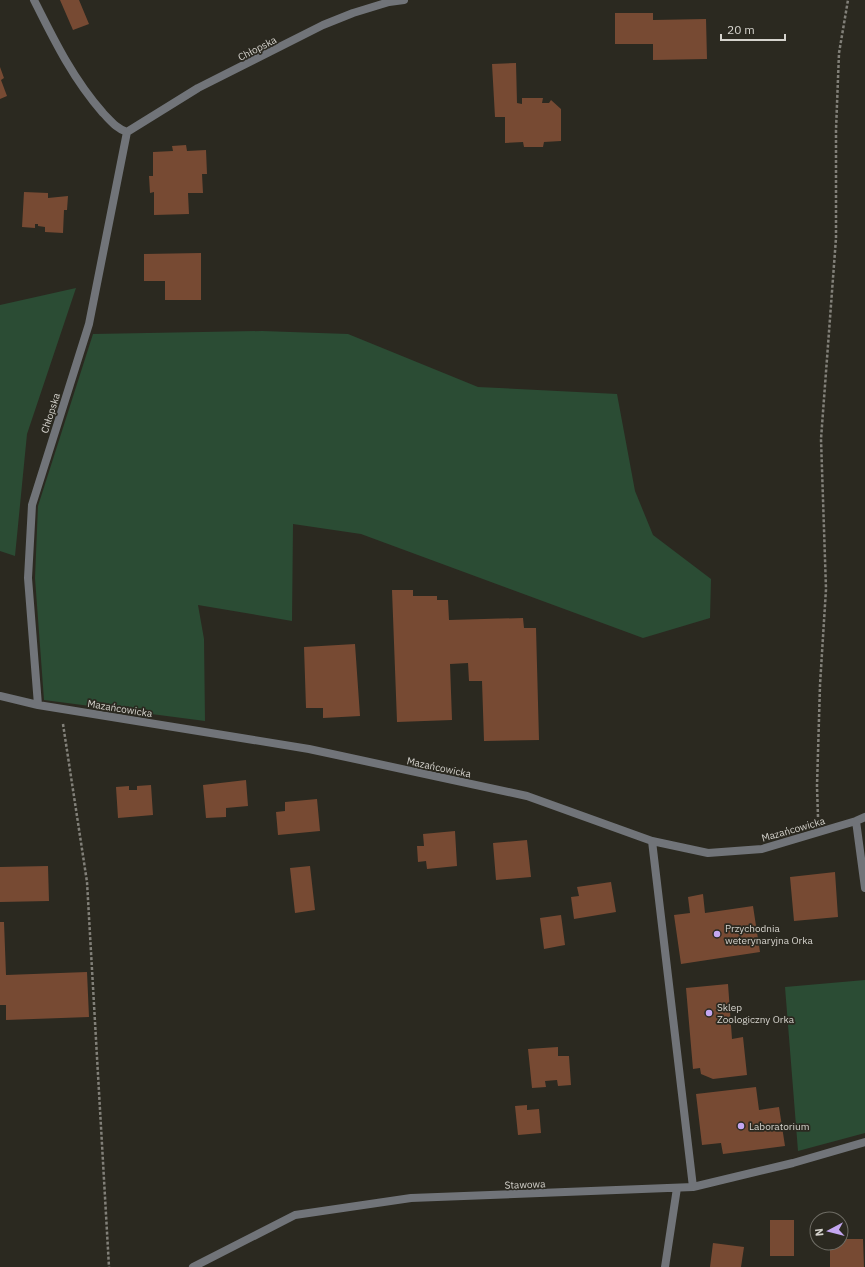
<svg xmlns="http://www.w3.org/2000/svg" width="865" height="1267" font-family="'IBM Plex Sans',sans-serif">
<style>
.green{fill:#2b4c34}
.building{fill:#774a33}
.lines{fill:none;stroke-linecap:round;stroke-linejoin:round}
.path{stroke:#828079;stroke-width:2.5;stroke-dasharray:3 2;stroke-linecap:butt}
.minor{stroke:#717479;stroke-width:8}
.poi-dot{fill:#c4a7f1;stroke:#2b2920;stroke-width:1.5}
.labels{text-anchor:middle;stroke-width:3.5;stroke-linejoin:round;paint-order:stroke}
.street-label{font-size:10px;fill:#d5d3cd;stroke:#2b2920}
.poi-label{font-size:10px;fill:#d5d3cd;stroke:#2b2920;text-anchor:start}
</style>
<rect width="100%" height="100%" fill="#2b2920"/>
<!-- green -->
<path class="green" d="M76 288 27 434 15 556 0 551V305Z
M262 331 348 334 478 387 617 394 635 491 653 535 711 579 710 618 643 638 361 534 293 524 292 621 198 605 204 639 205 721 44 700 35 578 38 506 93 334Z
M865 980V1133L798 1151 785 987Z"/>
<!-- building -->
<path class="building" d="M60 0H79L89 24 73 30Z
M615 13H653V20L706 19 707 59 653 60V44H615Z
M516 63 517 103 522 104V98H543L542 103H549L551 100 561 109V141L544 142 543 147H524L523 142 505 143V117H495L492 64Z
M0 67 4 78 1 80 7 96 0 99Z
M186 145 187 151 206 150 207 174H202L203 193H188L189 214 154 215V192L150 193 149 176H153V152L173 151 172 146Z
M24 192 48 193V198L68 196 67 210H64L63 233 45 232V227L38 226V224H35V228L22 227Z
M201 253V300H165V281H144V254Z
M392 590H413V596H437V600H448L449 620 523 618 524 628H536L539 740 484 741 482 681H469L468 663 450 664 452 720 397 722Z
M355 644 360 716 323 718V708H306L304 647Z
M246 780 248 806 226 808V817L206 818 203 785Z
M151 785 153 815 118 818 116 787 129 786V790H137V786Z
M317 799 320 831 278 835 276 812 285 811V802Z
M455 831 457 866 427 869 426 861 418 862 417 846H424L423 834Z
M527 840 531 877 496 880 493 843Z
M48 866 49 901 0 902V867Z
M310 866 315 910 295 913 290 868Z
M835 872 838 917 794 921 790 877Z
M611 882 616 912 574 919 571 897 579 896 577 887Z
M703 894 705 913 753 906 760 952 681 964 674 915 690 913 688 897Z
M561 915 565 945 544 949 540 918Z
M0 922H4L6 975 87 972 89 1017 6 1020V1005H0Z
M728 984 732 1039 743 1037 747 1075 713 1079 701 1074 700 1068 693 1069 686 988Z
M558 1047V1056H569L571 1085 558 1086 557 1080 545 1081 546 1087 532 1088 528 1049Z
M756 1087 759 1110 779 1107 785 1146 723 1154 721 1143 702 1145 696 1094Z
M527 1105V1110L539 1109 541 1133 518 1135 515 1106Z
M770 1220H794V1256H770Z
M841 1239H863L864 1267H830V1243H841Z
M713 1243 744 1247 741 1267H710Z"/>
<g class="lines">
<!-- path -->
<path class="path" d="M63 724 87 882 109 1267
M818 817 817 786 820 685 826 589 821 439 836 238V130L839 53 848 0"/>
<!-- minor -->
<path class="minor" d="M34 0C54 40 73 79 103 113 111 121 116 128 127 132
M0 696 38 705 309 749 527 796 652 841 708 853 762 849 856 821 865 817
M38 705 28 578 32 505 89 324 127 132 198 88 323 25 353 13 389 2 404 0
M856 821 865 888
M652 841 693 1187
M193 1267 295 1215 411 1198 693 1187 793 1163 865 1142
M665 1267 677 1188"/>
</g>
<!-- markers -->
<g class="poi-dot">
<circle cx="717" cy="934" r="4"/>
<circle cx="709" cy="1013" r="4"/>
<circle cx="741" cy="1126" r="4"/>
</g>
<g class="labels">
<!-- street labels -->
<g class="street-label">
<text transform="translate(257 48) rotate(-27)" y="4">Chłopska</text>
<text transform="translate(50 413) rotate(-72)" y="4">Chłopska</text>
<text transform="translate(120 708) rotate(9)" y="4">Mazańcowicka</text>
<text transform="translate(439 767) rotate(12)" y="4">Mazańcowicka</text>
<text transform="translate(793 829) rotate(-16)" y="4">Mazańcowicka</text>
<text transform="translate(525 1184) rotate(-2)" y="4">Stawowa</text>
</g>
<!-- poi labels -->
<g class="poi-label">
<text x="725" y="932">Przychodnia<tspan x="725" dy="12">weterynaryjna Orka</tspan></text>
<text x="717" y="1011">Sklep<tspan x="717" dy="12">Zoologiczny Orka</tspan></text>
<text x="749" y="1130">Laboratorium</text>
</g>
</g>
<!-- north arrow -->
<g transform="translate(829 1231) rotate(263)"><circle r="19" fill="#2b2920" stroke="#6f6d65"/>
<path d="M0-3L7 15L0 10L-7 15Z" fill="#c4a7f1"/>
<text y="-6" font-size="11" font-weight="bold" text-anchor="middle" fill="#d5d3cd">N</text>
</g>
<!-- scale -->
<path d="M721 34v6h64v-6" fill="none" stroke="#d5d3cd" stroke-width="2"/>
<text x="727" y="34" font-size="12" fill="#d5d3cd" stroke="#2b2920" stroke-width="3" paint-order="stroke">20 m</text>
</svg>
